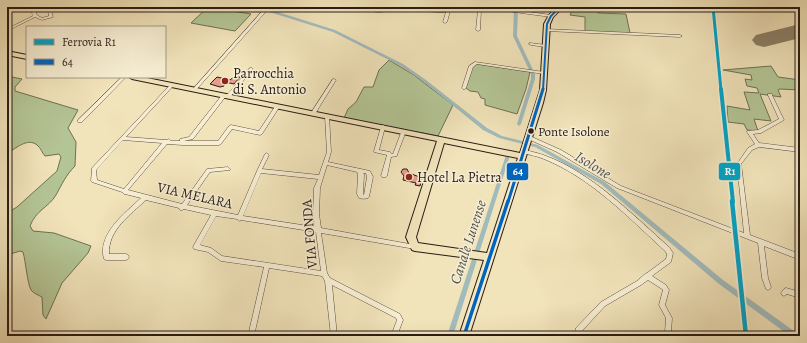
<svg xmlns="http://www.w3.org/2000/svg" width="807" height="343" font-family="Alegreya,serif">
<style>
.green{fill:#b4c595;stroke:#6e7056}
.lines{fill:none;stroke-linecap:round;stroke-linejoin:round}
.stream{stroke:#717b7a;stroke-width:1}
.canal{fill:#a1bbbc;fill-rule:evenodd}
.runway{fill:#8c8068;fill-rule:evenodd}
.building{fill:#e79b8f;stroke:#281c17}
.minor-casing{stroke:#5a4e40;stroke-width:1}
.primary-casing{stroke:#281c17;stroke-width:2}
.minor{fill:#f6edd2;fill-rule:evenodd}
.primary{fill:#f1e3ba;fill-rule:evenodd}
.bus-1-far2-casing{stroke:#f6edd2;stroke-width:4}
.bus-1-far1-casing{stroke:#f6edd2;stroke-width:6}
.bus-1-casing{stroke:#f6edd2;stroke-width:6}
.bus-1-far2{stroke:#0065bd;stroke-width:2}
.bus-1-far1{stroke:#0065bd;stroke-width:3}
.bus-1{stroke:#0065bd;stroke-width:3.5}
.rail-1-far2-casing{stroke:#f6edd2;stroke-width:5}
.rail-1-far1-casing{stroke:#f6edd2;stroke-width:7}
.rail-1-casing{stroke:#f6edd2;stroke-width:8}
.rail-1-far2{stroke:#02a2c5;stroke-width:3}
.rail-1-far1{stroke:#02a2c5;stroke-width:4}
.rail-1{stroke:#02a2c5;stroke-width:4.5}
.poi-dot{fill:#8f2418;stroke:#f6edd2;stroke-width:1.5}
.bus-dot{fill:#281c17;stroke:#f6edd2;stroke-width:1.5}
.labels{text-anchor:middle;stroke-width:3;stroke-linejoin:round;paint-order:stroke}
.bus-label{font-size:13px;fill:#281c17;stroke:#f6edd2;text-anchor:start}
.poi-label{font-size:14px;fill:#281c17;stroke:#f6edd2;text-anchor:start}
.street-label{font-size:14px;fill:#281c17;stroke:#f6edd2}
.water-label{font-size:15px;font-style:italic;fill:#525451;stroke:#f6edd2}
.line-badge{stroke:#f6edd2;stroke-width:1.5}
.badge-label{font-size:11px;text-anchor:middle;font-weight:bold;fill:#fff}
</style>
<rect width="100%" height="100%" fill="#f1e3ba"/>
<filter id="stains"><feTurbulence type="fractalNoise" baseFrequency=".005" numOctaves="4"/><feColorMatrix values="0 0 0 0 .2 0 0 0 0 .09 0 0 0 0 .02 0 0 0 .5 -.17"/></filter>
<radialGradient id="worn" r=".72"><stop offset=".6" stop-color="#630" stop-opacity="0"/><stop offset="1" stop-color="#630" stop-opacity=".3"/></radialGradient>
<!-- green -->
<path class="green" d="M208 7 251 14 235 31 191 23Z
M581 7 597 8 598 13 626 14 630 33 585 32V17L570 15 572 11H582Z
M389 60 414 75 453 105 438 136 344 118 348 109 356 102 364 87H373L379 70Z
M477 64 530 72 526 89 517 114 485 105V99L481 98 478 92 470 91 466 88 472 67Z
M771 66 778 77 800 80V90L780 89 778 90 781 97 760 94 771 121 754 119 758 131 747 130 744 124 728 122 727 106 750 110 744 92 759 93 757 88 747 86 745 79 752 80 751 75 723 70Z
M7 76 22 79 15 87V91L78 110 68 128 76 142 75 166C66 175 62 184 56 195 48 208 36 210 30 226L33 231 54 233 91 246 88 253 62 283 46 319 43 315 42 297C38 295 33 293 31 290 27 282 26 263 23 252L20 251 7 255V213L17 207 57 171 61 157 59 154 45 156C42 153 41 148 37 145 27 137 16 149 7 153Z"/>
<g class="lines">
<!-- stream -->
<path class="stream" d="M258 7 264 9"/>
<!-- canal -->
<path class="canal" d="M514 7H518L517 36 535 74V79L521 124 519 126 517 124 531 79V74L513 36Z
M263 8H265L335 30 403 64 426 80 487 128 502 136 538 145 605 182 723 280 798 334 799 336H790L719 284 601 184 535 147 499 138 483 130 424 82 401 66 333 32 263 10Z
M508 153 510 155 453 336H447L506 155Z"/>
<!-- runway -->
<path class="runway" d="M800 24V38L764 47 756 45 752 40 756 35Z"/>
</g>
<!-- building -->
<path class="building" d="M235 76 240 77 234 84 225 82 224 86 220 87 210 84 217 77 230 80Z
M403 169H407L409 173 422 178 420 186 415 185 416 183 403 180 404 176 401 172Z"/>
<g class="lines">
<defs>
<path id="minor" d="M30 7H34L37 15 42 18 49 16 48 11 51 10 53 17 42 20 35 17 7 31V29L33 16Z
M266 7H270L195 91H193V89Z
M321 7H337L379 10 400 8 438 10 478 8V7H492L551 15 553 16 551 17 492 9 481 10 480 30 478 31 476 30 478 10 450 11 447 22 445 23 443 22 446 12H438L400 10 379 12 323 8Z
M545 29 680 35 682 36 680 37 546 31 544 30Z
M530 43 546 45 548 46 546 47 531 45 529 44Z
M475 62 544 72 546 73 544 74 477 64 473 67 466 88 465 89H463L462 88 469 66Z
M250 68H252L253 69 230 97H228L226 96 193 139 184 141H218L229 126 231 125 259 131 276 105H280V106L262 134 260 135 232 129 221 144 219 145H183L167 144 128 190 182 204 207 169 228 167 230 169V170L210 172 187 205 238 215 257 171 265 154 267 153 269 155 262 169 319 175 327 152 325 116V115H329L331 152 328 162 370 171 373 177 369 197 368 198C365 199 362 199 359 198L357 194 358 174 357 172 327 165 320 188 319 214 321 228 415 245H417L418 247 417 249H415L321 233 327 273 330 278 400 314 403 320 397 336H391L397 320 396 318 332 285 337 336H331L325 281 322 276 269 268 254 336H248L264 267 221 261 208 252 194 249 193 247 194 245 211 215 184 209 182 210H180L179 208 146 200C130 215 108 230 109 254H126L128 255 129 257 128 259 126 260H106L104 259C97 234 125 213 141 198L125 194H124L122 192 92 182 91 181 92 169V168L171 84H173L174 85 126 137 166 140 169 139 171 141H180V139L189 137 222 95H224L226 96ZM123 140 162 143 124 189 97 180 96 170ZM261 173 318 179 314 188 313 214 315 227 243 216ZM363 173H366L367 177 364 195 363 194 364 174ZM216 216 237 219 239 221 241 220 316 232 321 271 222 256 211 248 200 245Z
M122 77H126L82 122H78V120Z
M333 79H334L336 80 315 114H311V113Z
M768 94H772V95L784 120 761 133 753 134 759 143 800 148V152L759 147 752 150 741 164 750 235 800 254V260L764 246 768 278 771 287 770 289 768 290 766 289 762 278 758 243 617 188 557 152 528 139V137H532L561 150 621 186 744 233 737 164 748 148 755 144 747 132V131L758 130 779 119 768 95Z
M383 125 385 127 379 150 390 152 392 154H393L402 130H406V131L397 155V156L391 157 387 176 386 177H382L381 176 387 155 374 152V151L381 127Z
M525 150C532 152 539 153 546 156 592 173 633 215 669 247L673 253 671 262 652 276 666 285 669 290 665 305 672 318 671 332 670 334 668 335 666 334 665 332 666 318 659 305 663 290 662 289 648 280 641 285 605 306 581 332 580 336H574L576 328 601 302 637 281 645 274 647 273 666 259 667 254 665 251C628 217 591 178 544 159 537 156 530 155 523 153V151Z
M786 288 800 292V298L787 294 784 296 782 295 781 293 784 289Z"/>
<path id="primary" d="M557 7H563L553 17 550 24 546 90 543 103 469 336H459L484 260 415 251 412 250 406 237 437 141 132 79 129 77H142L520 153 540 90 544 24 549 15ZM444 143 518 158 487 253 418 243 416 237Z
M7 51 27 55V59L7 55Z"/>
</defs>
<!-- minor casing -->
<use href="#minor" class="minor-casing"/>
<!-- primary casing -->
<use href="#primary" class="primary-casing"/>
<!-- minor -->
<use href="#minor" class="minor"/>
<!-- primary -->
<use href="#primary" class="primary"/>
<defs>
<path id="bus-1-far2" d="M543 90 547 24 551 16 560 7"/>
<path id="bus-1-far1" d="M508 202 543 89"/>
<path id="bus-1" d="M464 336 508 201"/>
</defs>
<!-- bus-1-far2 casing -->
<use href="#bus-1-far2" class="bus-1-far2-casing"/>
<!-- bus-1-far1 casing -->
<use href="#bus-1-far1" class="bus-1-far1-casing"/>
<!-- bus-1 casing -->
<use href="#bus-1" class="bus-1-casing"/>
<!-- bus-1-far2 -->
<use href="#bus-1-far2" class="bus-1-far2"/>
<!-- bus-1-far1 -->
<use href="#bus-1-far1" class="bus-1-far1"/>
<!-- bus-1 -->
<use href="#bus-1" class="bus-1"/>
<defs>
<path id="rail-1-far2" d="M713 7 721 90"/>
<path id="rail-1-far1" d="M721 89 733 202"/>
<path id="rail-1" d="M732 201 746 336"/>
</defs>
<!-- rail-1-far2 casing -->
<use href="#rail-1-far2" class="rail-1-far2-casing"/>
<!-- rail-1-far1 casing -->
<use href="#rail-1-far1" class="rail-1-far1-casing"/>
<!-- rail-1 casing -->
<use href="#rail-1" class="rail-1-casing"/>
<!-- rail-1-far2 -->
<use href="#rail-1-far2" class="rail-1-far2"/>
<!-- rail-1-far1 -->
<use href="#rail-1-far1" class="rail-1-far1"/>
<!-- rail-1 -->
<use href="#rail-1" class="rail-1"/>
</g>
<!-- markers -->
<g class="poi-dot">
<circle cx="225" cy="81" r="4"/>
<circle cx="409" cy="177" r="4"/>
</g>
<circle class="bus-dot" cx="531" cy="131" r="3.5"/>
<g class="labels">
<!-- bus labels -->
<g class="bus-label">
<text x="538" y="136">Ponte Isolone</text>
</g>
<!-- poi labels -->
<g class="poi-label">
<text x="233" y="78">Parrocchia<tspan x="233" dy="16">di S. Antonio</tspan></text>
<text x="417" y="182">Hotel La Pietra</text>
</g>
<!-- street labels -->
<g class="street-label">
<text transform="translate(195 195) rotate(13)" y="5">VIA MELARA</text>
<text transform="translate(309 234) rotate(-95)" y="5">VIA FONDA</text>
</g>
<!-- water labels -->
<g class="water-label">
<text transform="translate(593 165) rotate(31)" y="5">Isolone</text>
<text transform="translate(468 242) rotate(-72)" y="5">Canale Lunense</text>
</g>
</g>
<g class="line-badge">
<rect x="506" y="162" width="23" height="19" rx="4" fill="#0065bd"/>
<rect x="718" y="162" width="23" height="19" rx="4" fill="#02a2c5"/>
</g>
<g class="badge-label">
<text x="518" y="175">64</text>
<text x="730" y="175">R1</text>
</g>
<!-- margin -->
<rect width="807" height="343" fill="none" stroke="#f1e3ba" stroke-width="24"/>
<rect x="8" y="8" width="791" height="327" fill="none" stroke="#281c17" stroke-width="2"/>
<rect x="12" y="12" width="783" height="319" fill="none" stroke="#281c17"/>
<!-- legend -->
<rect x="26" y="26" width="140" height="52" fill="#f6edd2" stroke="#a49987"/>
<rect x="34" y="39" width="20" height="6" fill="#02a2c5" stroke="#a49987"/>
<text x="62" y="46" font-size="12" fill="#281c17">Ferrovia R1</text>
<rect x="34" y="59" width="20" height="6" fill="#0065bd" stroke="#a49987"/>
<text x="62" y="66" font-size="12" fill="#281c17">64</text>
<rect width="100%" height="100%" filter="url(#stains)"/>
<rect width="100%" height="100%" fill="url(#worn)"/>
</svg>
